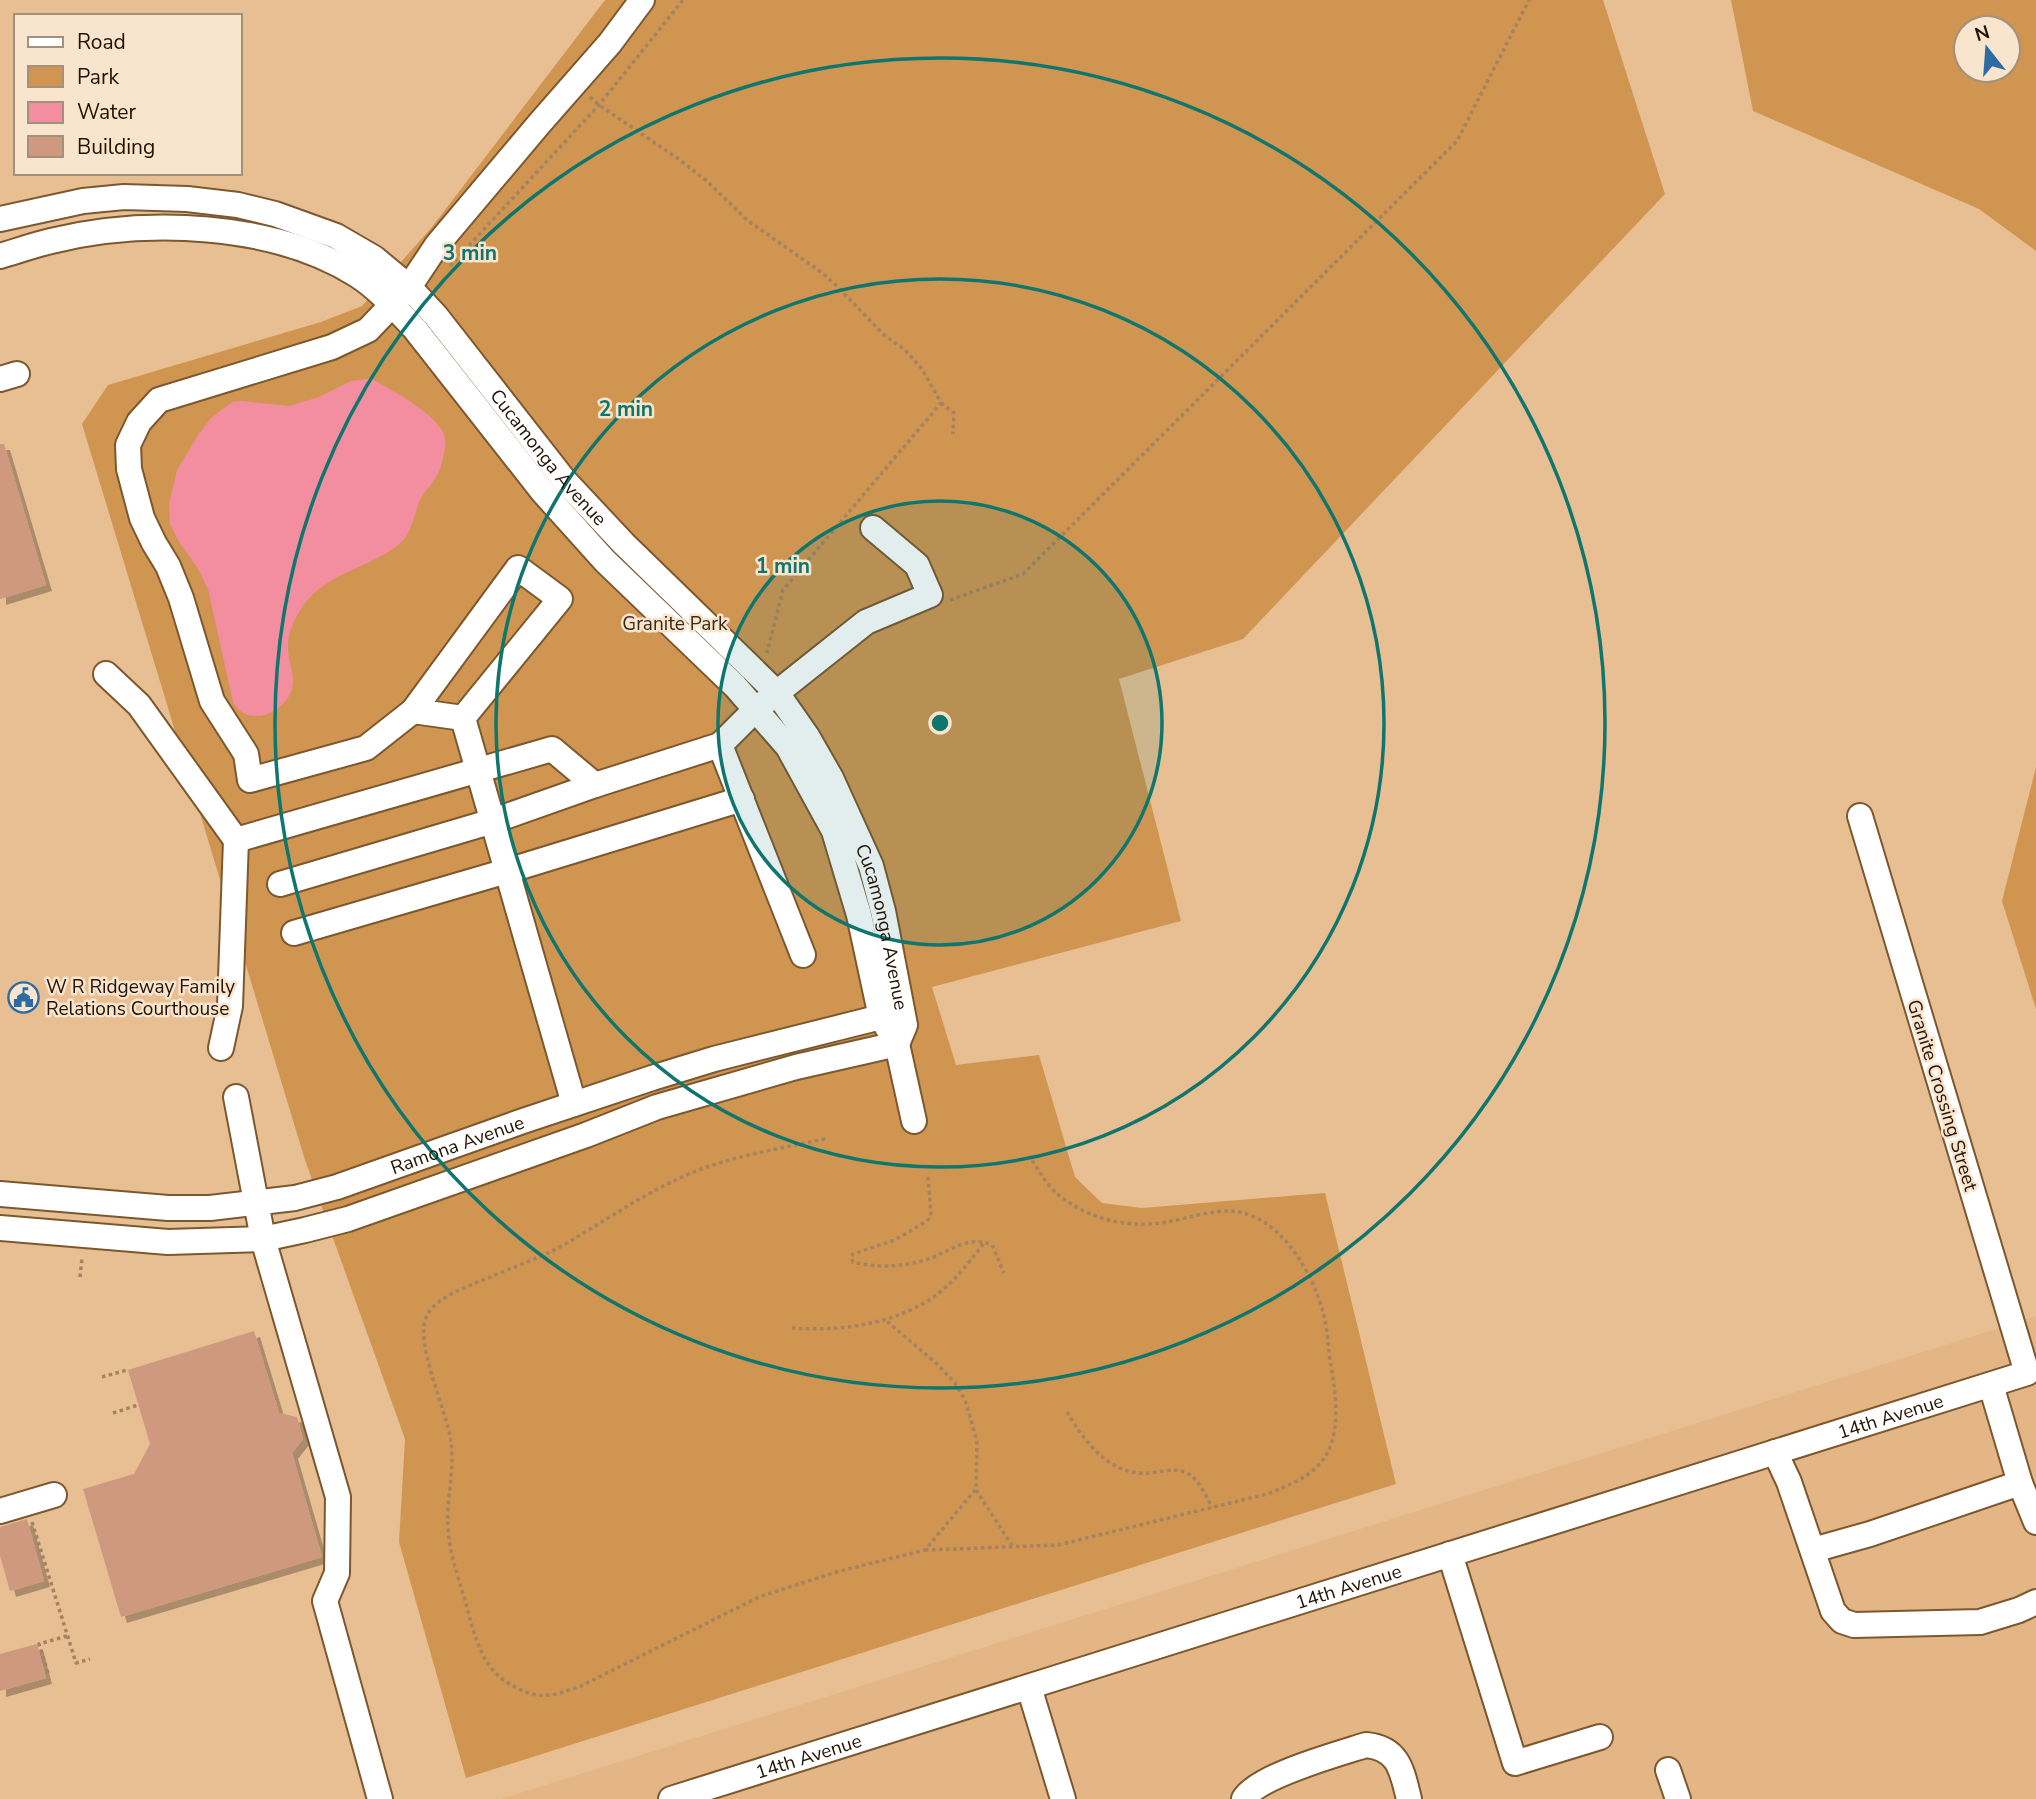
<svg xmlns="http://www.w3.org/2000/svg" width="2036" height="1799" font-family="'Nunito Sans',sans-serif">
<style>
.built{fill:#e5b685}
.green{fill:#d09551;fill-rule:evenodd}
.water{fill:#f38da0}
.building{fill:#ce997e;filter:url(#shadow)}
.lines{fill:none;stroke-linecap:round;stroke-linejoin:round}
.minor-casing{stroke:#7c582f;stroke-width:28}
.path{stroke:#a38361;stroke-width:3.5;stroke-dasharray:3.5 3.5;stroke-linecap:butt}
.minor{stroke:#fff;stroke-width:24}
.ring{fill:none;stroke:#0f766e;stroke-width:3.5}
.labels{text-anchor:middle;stroke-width:5;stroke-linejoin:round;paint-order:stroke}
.street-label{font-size:19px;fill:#221303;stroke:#f9e4ce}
.park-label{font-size:19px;fill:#3a2a18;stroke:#f9e4ce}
.poi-label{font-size:19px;fill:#221303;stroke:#f9e4ce;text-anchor:start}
.centre{fill:#0f766e;stroke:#f9e4ce;stroke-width:3.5}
.ring-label{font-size:21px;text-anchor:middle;font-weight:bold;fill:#0f766e;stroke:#f9e4ce;stroke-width:5;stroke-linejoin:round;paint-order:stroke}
</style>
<defs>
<filter id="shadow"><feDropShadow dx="6" dy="6" stdDeviation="0" flood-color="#0004"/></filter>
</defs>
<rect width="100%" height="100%" fill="#e8bf93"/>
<!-- built -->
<path class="built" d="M2036 1316V1799H501L2012 1324Z"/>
<!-- green -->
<path class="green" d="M605 0H1603L1665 194 1243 639 1119 679 1181 921 932 987 956 1065 1039 1055 1075 1177 1102 1203 1142 1208 1325 1193 1396 1484 466 1778 399 1542 405 1439 305 1160 82 424 108 385 321 322 362 306 432 227Z
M1731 0H2036V251L1979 209 1753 111ZM1966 28H2008V70H1966Z
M2036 767V1009L2002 901Z"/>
<!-- water -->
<path class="water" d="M367 379H372C390 389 441 416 445 438 446 447 443 460 440 469 436 481 426 489 420 500 413 517 412 535 397 546 368 568 323 575 303 606 296 616 288 632 288 645 287 657 293 669 293 682 293 699 275 715 258 716 245 716 239 712 233 702L208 589 197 567 179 542 170 524 169 504 177 470 198 435 211 418 232 402 242 401 289 406 319 397 351 381Z"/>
<!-- building -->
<path class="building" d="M0 444H4L46 585 0 599Z
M254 1331 279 1413 297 1417 303 1439 292 1453 322 1557 121 1617 83 1489 134 1474 150 1444 128 1370Z
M27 1519 44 1581 10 1591 0 1556V1527Z
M37 1644 46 1678 0 1691V1654Z"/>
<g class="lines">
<defs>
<g id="minor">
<path id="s1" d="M0 219 83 201 124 197 187 199 238 205 275 214 336 236 374 258 409 287 436 316 564 480 624 544 777 693 807 736 831 778 871 866 883 911 905 1025 897 1044"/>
<path d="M0 256C17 251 34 245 51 241 145 218 273 222 357 275 379 289 397 310 415 329L543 492 605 561 735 686 788 747 834 831 859 915 881 1017 897 1044 914 1121"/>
<path d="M0 379 17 374"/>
<path d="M106 674 139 705 236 840 552 749 595 785 720 745 755 710 866 622 930 595 917 565 873 528"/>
<path d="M413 711 463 718"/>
<path d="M720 745 803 955"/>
<path d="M280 884 493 821 595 785"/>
<path d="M294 933 507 871 742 799"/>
<path d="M221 1048 230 1006 236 840"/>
<path d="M236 1097 263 1239 338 1497 337 1573 325 1601 380 1799"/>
<path d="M574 1104 463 718 560 599 518 568 413 711 366 748 250 780 246 754 212 701 181 598 168 566 154 543 142 518 129 469 128 445 139 422 159 400 332 347 368 330 409 287 437 245 539 124 610 43 642 0"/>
<path id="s2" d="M0 1194 168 1208H210L295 1198 337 1187 523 1121 652 1078 714 1059 881 1017 897 1022"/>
<path d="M0 1228 168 1242 263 1239 305 1230 348 1219 586 1135 657 1107 796 1067 897 1044"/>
<path d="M1991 1385 2020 1483 2036 1522"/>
<path d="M1775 1452 1789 1482 1833 1611 1842 1621 1854 1625 1980 1622 2019 1610 2036 1602"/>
<path d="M0 1511 54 1495"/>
<path d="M1813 1550 1870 1534 2020 1483"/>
<path d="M1450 1554 1515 1763 1600 1737"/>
<path d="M1029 1687 1063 1799"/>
<path d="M1668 1770 1678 1799"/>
<path id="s3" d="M671 1799 2027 1373 1860 816"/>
<path d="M1244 1799C1257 1776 1338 1754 1366 1745 1399 1748 1402 1771 1409 1799"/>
</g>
</defs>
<!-- minor casing -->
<use href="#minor" class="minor-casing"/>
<!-- path -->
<path class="path" d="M590 97 599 105 680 160 708 182 747 220 821 272 838 287 883 334 905 350 922 369 941 403 783 590 767 653
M450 266 599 105 683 0
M941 403 954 413 953 434
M950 600 1023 574 1457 141 1529 0
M825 1139C786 1147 745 1154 707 1167 658 1184 616 1214 572 1240 548 1255 521 1264 495 1275 475 1284 438 1295 427 1315 413 1341 447 1410 451 1442 455 1471 446 1499 448 1527 449 1553 459 1579 466 1604 475 1637 482 1671 515 1687 526 1693 538 1697 550 1695 560 1694 571 1689 581 1686L759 1597 836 1572 925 1550 976 1489 977 1441 965 1400 955 1383 936 1363 884 1319
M928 1177 931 1216 927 1221 895 1240 853 1254 851 1257 853 1262C876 1268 902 1267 925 1260 949 1253 967 1234 992 1245L1004 1273
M80 1277 82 1258
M792 1328C843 1332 905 1323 945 1288 960 1275 972 1258 984 1243
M102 1377 127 1370
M1067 1412C1085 1442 1110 1476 1149 1473 1162 1472 1175 1467 1187 1473 1199 1479 1206 1496 1212 1507
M113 1413 138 1405
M976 1490 1013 1547
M32 1522 76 1663 90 1659
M925 1550 1058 1545 1267 1494C1311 1477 1335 1464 1336 1412 1336 1392 1332 1373 1329 1353 1328 1341 1327 1328 1324 1316 1314 1274 1280 1214 1231 1211 1213 1210 1187 1218 1168 1222 1127 1229 1085 1219 1054 1191 1044 1181 1037 1167 1029 1156
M48 1673 39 1644 67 1636"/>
<!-- minor -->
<use href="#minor" class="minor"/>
</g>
<!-- distance rings -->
<circle cx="940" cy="723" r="222" fill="#0f766e" fill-opacity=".12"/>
<g class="ring">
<circle cx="940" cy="723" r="222"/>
<circle cx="940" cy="723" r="444"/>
<circle cx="940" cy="723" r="665"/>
</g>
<!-- icons -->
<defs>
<symbol id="civic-ring" viewBox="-11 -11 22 22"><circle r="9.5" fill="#f9e4ce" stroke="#2d6ba2" stroke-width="1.5"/><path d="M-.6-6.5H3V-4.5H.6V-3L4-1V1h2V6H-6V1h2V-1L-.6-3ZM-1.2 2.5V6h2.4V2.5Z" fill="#2d6ba2"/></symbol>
</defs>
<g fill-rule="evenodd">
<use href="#civic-ring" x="6" y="980" width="35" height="35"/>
</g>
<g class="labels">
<!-- street labels -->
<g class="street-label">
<text dy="7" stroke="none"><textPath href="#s1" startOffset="653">Cucamonga Avenue</textPath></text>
<text dy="7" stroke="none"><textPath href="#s1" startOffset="1241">Cucamonga Avenue</textPath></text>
<text transform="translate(1943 1095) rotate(73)" y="7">Granite Crossing Street</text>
<text dy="7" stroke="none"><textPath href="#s2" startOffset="467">Ramona Avenue</textPath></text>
<text dy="7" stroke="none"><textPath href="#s3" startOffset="1278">14th Avenue</textPath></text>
<text dy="7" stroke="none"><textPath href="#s3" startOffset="710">14th Avenue</textPath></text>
<text dy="7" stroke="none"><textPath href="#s3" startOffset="144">14th Avenue</textPath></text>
</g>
<!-- park labels -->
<g class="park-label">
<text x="675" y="630">Granite Park</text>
</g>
<!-- poi labels -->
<g class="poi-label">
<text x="46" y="993">W R Ridgeway Family<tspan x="46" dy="22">Relations Courthouse</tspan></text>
</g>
</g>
<circle cx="940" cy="723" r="10" class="centre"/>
<g class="ring-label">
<text x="470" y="260">3 min</text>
<text x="626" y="416">2 min</text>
<text x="783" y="573">1 min</text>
</g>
<!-- legend -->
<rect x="14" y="14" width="228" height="161" fill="#f9e4ce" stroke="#a3907d" stroke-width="2"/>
<rect x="28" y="37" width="35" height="10" fill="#ffffff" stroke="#a3907d" stroke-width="2"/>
<text x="77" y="49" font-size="21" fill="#221303">Road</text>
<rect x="28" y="66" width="35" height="21" fill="#d09551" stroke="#a3907d" stroke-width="2"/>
<text x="77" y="84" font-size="21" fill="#221303">Park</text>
<rect x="28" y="102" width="35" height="21" fill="#f38da0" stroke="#a3907d" stroke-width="2"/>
<text x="77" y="119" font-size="21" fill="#221303">Water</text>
<rect x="28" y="136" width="35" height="21" fill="#ce997e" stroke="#a3907d" stroke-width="2"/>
<text x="77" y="154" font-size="21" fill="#221303">Building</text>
<!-- north arrow -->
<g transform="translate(1987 49) rotate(343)"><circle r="33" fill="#f9e4ce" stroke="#a3907d" stroke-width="2"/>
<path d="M0-5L12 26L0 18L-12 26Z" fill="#2d6ba2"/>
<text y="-10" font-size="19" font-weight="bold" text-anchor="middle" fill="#221303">N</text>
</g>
</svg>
